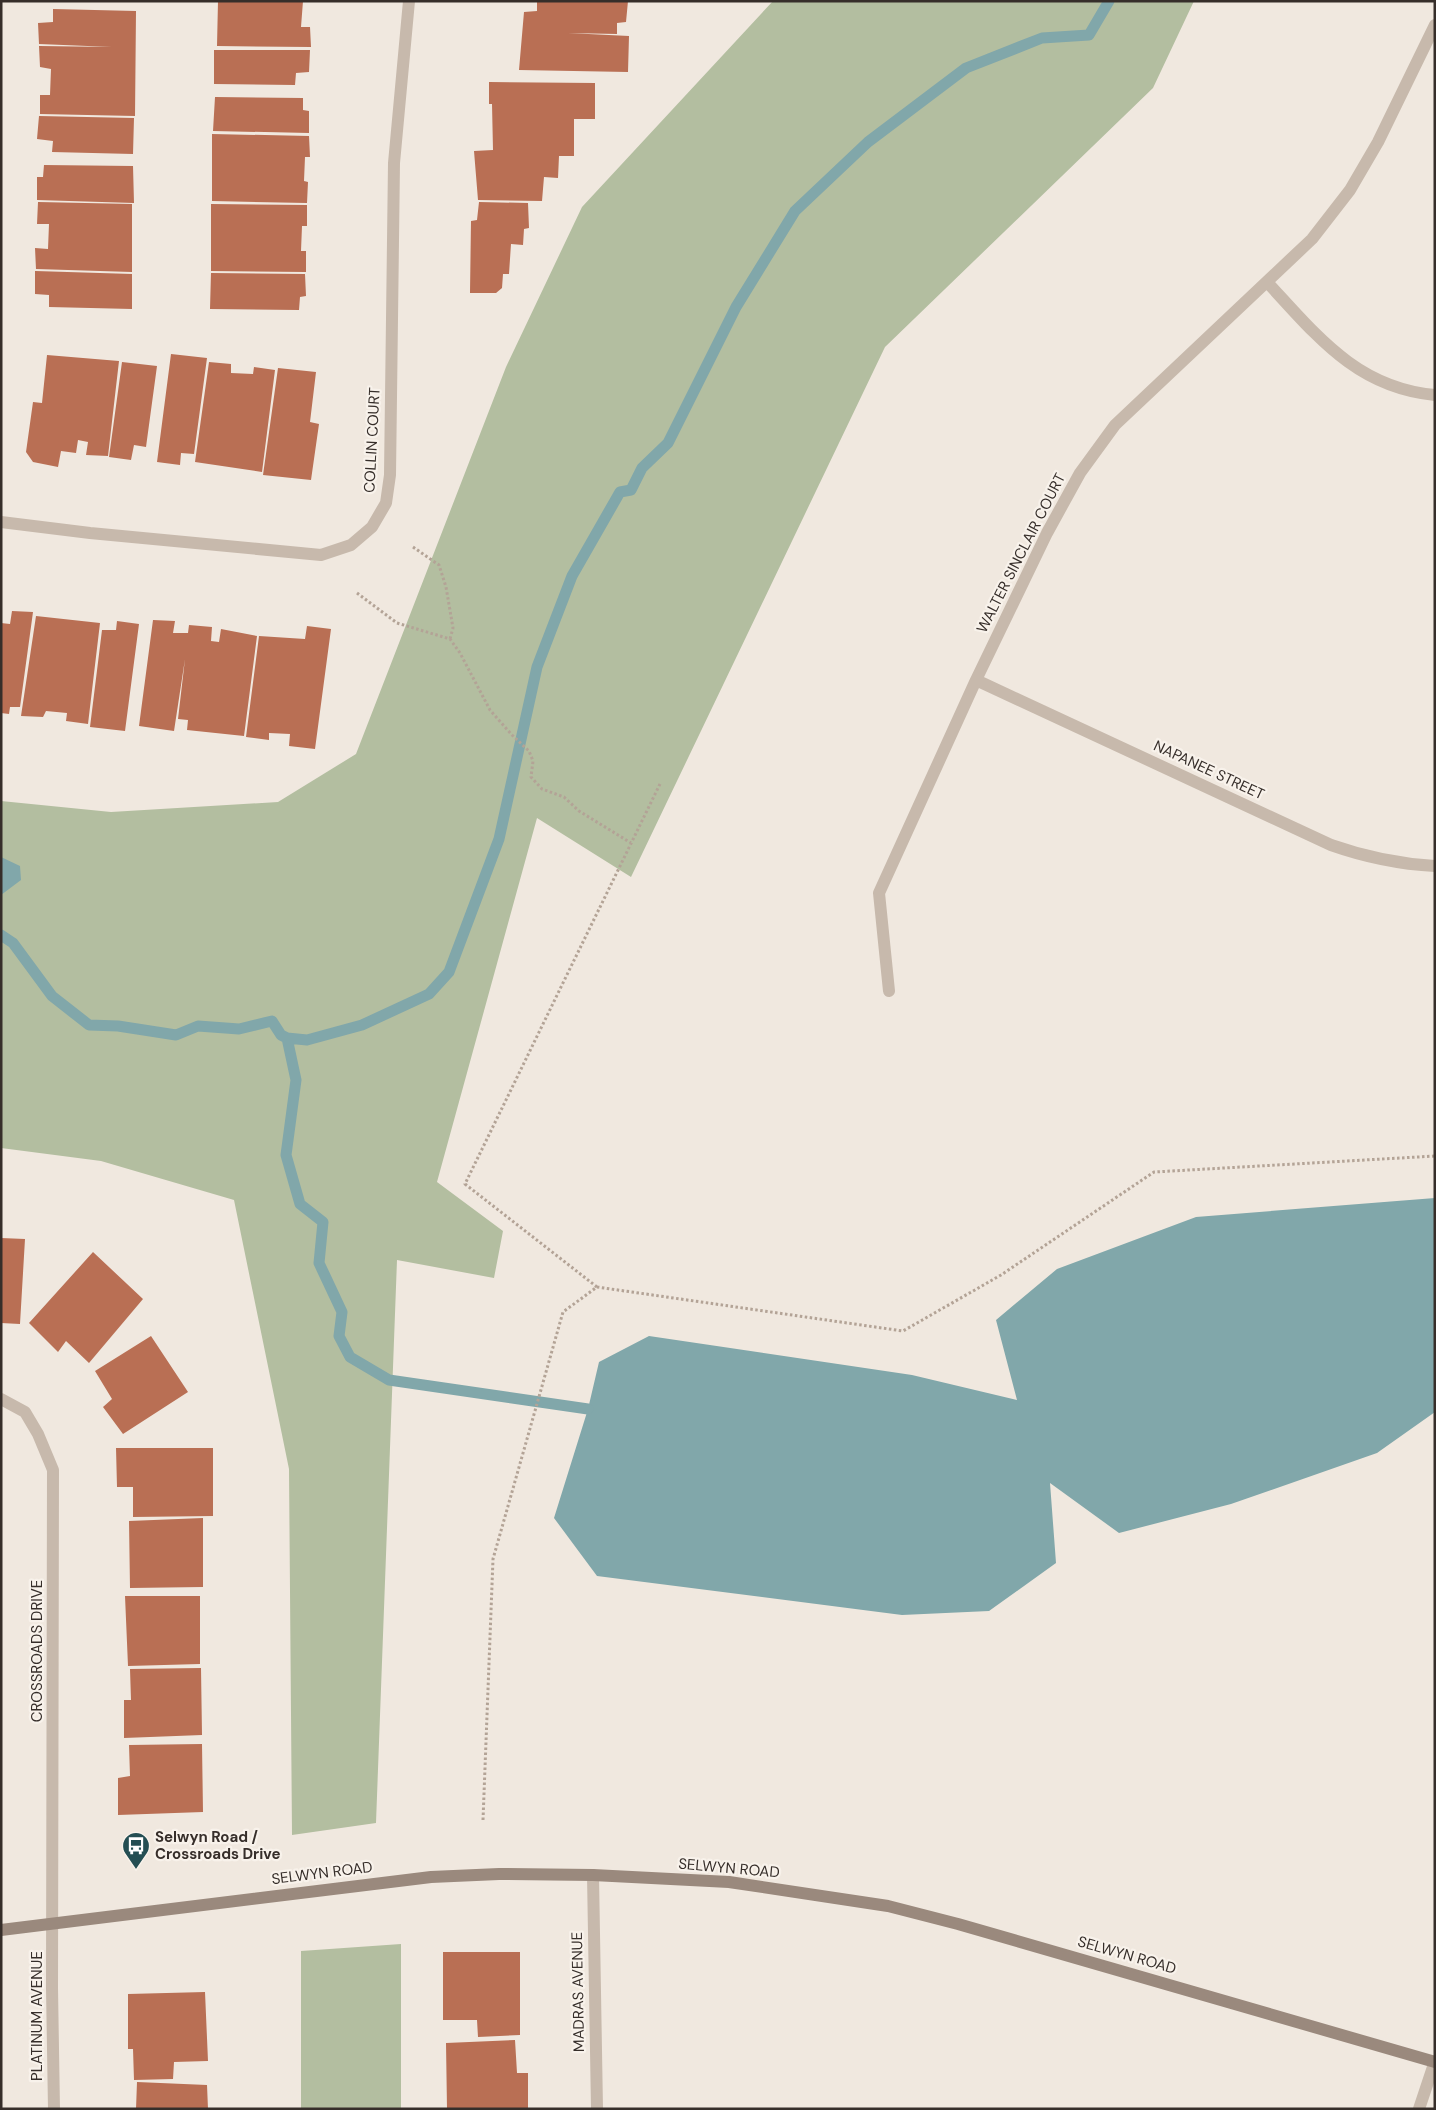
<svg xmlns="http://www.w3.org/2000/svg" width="1436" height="2110" font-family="'DM Sans',sans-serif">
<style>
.green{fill:#b3bea0}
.water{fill:#81a7aa}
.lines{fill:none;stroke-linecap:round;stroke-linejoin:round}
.stream{stroke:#81a7aa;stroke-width:11}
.building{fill:#b96f54}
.path{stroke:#b3a396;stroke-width:3;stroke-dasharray:2.5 2.5;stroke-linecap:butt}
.street{stroke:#c7b9ac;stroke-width:12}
.secondary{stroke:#9a897d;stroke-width:12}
.labels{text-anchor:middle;stroke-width:4.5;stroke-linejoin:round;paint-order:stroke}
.street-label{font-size:15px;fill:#362e2a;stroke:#f8f2eb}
.poi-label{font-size:15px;font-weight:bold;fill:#362e2a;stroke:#f8f2eb;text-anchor:start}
</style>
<rect width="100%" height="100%" fill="#f0e8df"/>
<!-- green -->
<path class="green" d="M773 1H1194L1153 88 885 347 631 877 537 818 437 1182 503 1231 494 1278 397 1260 376 1823 292 1835 289 1469 234 1200 101 1161 1 1148V801L111 812 278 802 356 754 506 367 582 207Z
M401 1944V2109H301V1951Z"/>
<!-- water -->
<path class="water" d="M1 857 20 866 21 880 1 895Z
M1435 1198V1412L1377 1453 1231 1504 1119 1533 1050 1483 1056 1563 989 1611 902 1615 597 1576 554 1518 588 1409 599 1362 649 1336 912 1375 1017 1400 996 1320 1057 1269 1196 1217Z"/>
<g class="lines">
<!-- stream -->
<path class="stream" d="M1 935 13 943 52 996 89 1025 118 1026 176 1035 198 1026 239 1029 272 1021 281 1035 287 1038 307 1040 362 1025 429 994 449 972 499 839 537 667 572 576 620 492 631 490 642 468 668 443 736 307 795 211 868 142 966 68 1042 38 1089 35 1109 1
M287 1038 296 1080 286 1155 300 1204 323 1222 319 1263 342 1312 339 1336 350 1357 389 1380 588 1409"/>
</g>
<!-- building -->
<path class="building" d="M218 1H303L301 27H310L311 47 217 46Z
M537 1H628L626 22 617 23V34L568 33 629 36 628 72 519 70 524 12 537 11Z
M53 9 136 11 135 116 40 114V95H50L51 69 40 67 39 46 112 47 39 44 38 23 53 22Z
M214 50H310L309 72 296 73 295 85 214 84Z
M489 82 595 83V119H574V156H559L558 178 544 177 542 201 478 200 474 151 493 150 492 104H489Z
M215 97 303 98V110L309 111V133L213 131Z
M39 116 134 118 133 154 52 152 53 141 37 139Z
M212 134 309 136 310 157H305L304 181 308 182 307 203 212 201Z
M44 165 133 166 134 203 37 200V177H43Z
M38 202 132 204V272L36 269 35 248 48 249 49 224H37Z
M479 202 528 203 529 228 524 229 523 245 511 244 509 274H503L502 288 496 293H470L471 221 477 220Z
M211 204 307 205V226H302L301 251H306V272L211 271Z
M35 271 132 274V309L49 307V295L35 294Z
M211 273 305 274 306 296 300 297 299 310 210 309Z
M171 354 207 358 194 454 181 453 180 465 157 462Z
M47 355 119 361 108 456 86 455 88 442 78 440 76 453 61 451 58 467 33 462 26 452 33 402 42 403Z
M122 362 157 366 146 447 134 445 131 460 109 457Z
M209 362 231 364V373L253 374 254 367 275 370 262 472 195 462Z
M278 368 316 372 310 422 319 424 311 480 263 475Z
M12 611 33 612 20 707H10L9 714 1 713V623L10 624Z
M36 616 100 623 88 724 66 721 67 713 46 711 43 717 21 716Z
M153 620 175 621 173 633H188L189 625 212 627 211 641 219 642 221 629 257 636 244 736 187 730 188 720 178 719 185 659 174 731 139 726Z
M117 621 139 624 125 731 90 727 102 630H116Z
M307 626 331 629 315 749 289 746 290 734 269 733V740L246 737 259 636 305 639Z
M1 1238 25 1239 20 1324 1 1323Z
M93 1252 143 1299 89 1363 66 1341 58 1352 29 1323Z
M151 1336 188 1392 123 1434 103 1407 112 1399 95 1371Z
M116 1448H213V1516L133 1517V1487H117Z
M203 1518V1587L130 1588 129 1521Z
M125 1596H200V1664L128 1666Z
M201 1668 202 1735 124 1738V1700H131L130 1669Z
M202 1744 203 1812 118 1815V1778L130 1776 129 1745Z
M443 1952H520V2035L478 2037 477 2020H443Z
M205 1992 208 2061 174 2062 173 2079 134 2080 133 2049H128V1994Z
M515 2040 517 2073H528V2109H447L446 2043Z
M137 2082 207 2085 208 2109H136Z"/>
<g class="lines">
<!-- path -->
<path class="path" d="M413 547 439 565 446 587 453 628 450 639
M357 593 397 623 450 639 460 653 490 710 512 735 529 751 533 761 531 777 542 789 564 797 579 811 631 843
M597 1287 465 1184 660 784
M483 1820 493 1559 563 1312 597 1287 903 1331 1001 1275 1154 1172 1435 1156"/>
<!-- street -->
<path class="street" d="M1267 282C1317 336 1357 388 1435 395
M1 522 90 533 321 555 351 545 372 527 386 503 390 475 394 163 409 1
M976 680 1331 845C1365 857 1399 864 1435 866
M889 991 879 893 976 680 1047 533 1080 473 1115 425 1312 239 1350 190 1378 142 1435 25
M1 1399 25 1412 38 1434 53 1470 52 1988 54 2109
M593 1875 597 2109
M1419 2109 1435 2061"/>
<!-- secondary -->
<path class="secondary" d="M1 1930 431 1877 499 1874 593 1875 729 1882 888 1906 958 1924 1435 2062"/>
</g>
<!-- icons -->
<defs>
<symbol id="bus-pin" viewBox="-11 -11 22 30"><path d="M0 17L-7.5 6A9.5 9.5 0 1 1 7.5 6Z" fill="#244e53" stroke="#f8f2eb"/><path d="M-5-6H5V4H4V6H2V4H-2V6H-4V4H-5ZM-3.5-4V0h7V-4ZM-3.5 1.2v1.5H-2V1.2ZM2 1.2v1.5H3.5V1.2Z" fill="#fff"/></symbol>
</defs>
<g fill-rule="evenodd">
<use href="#bus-pin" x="120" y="1830" width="32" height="43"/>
</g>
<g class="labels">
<!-- street labels -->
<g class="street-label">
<text transform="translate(372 440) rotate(-87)" y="5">COLLIN COURT</text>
<text transform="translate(1021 553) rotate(-63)" y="5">WALTER SINCLAIR COURT</text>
<text transform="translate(1209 770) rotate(25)" y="5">NAPANEE STREET</text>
<text transform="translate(37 1651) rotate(-90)" y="5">CROSSROADS DRIVE</text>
<text transform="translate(729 1868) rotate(5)" y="5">SELWYN ROAD</text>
<text transform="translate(322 1873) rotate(-7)" y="5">SELWYN ROAD</text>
<text transform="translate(1127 1955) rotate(16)" y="5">SELWYN ROAD</text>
<text transform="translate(578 1992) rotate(-91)" y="5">MADRAS AVENUE</text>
<text transform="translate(37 2016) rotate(-90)" y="5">PLATINUM AVENUE</text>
</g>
<!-- poi labels -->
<g class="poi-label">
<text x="155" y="1842">Selwyn Road /<tspan x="155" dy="17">Crossroads Drive</tspan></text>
</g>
</g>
<!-- border -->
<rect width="1436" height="2110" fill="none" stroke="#362e2a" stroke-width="5"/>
</svg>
